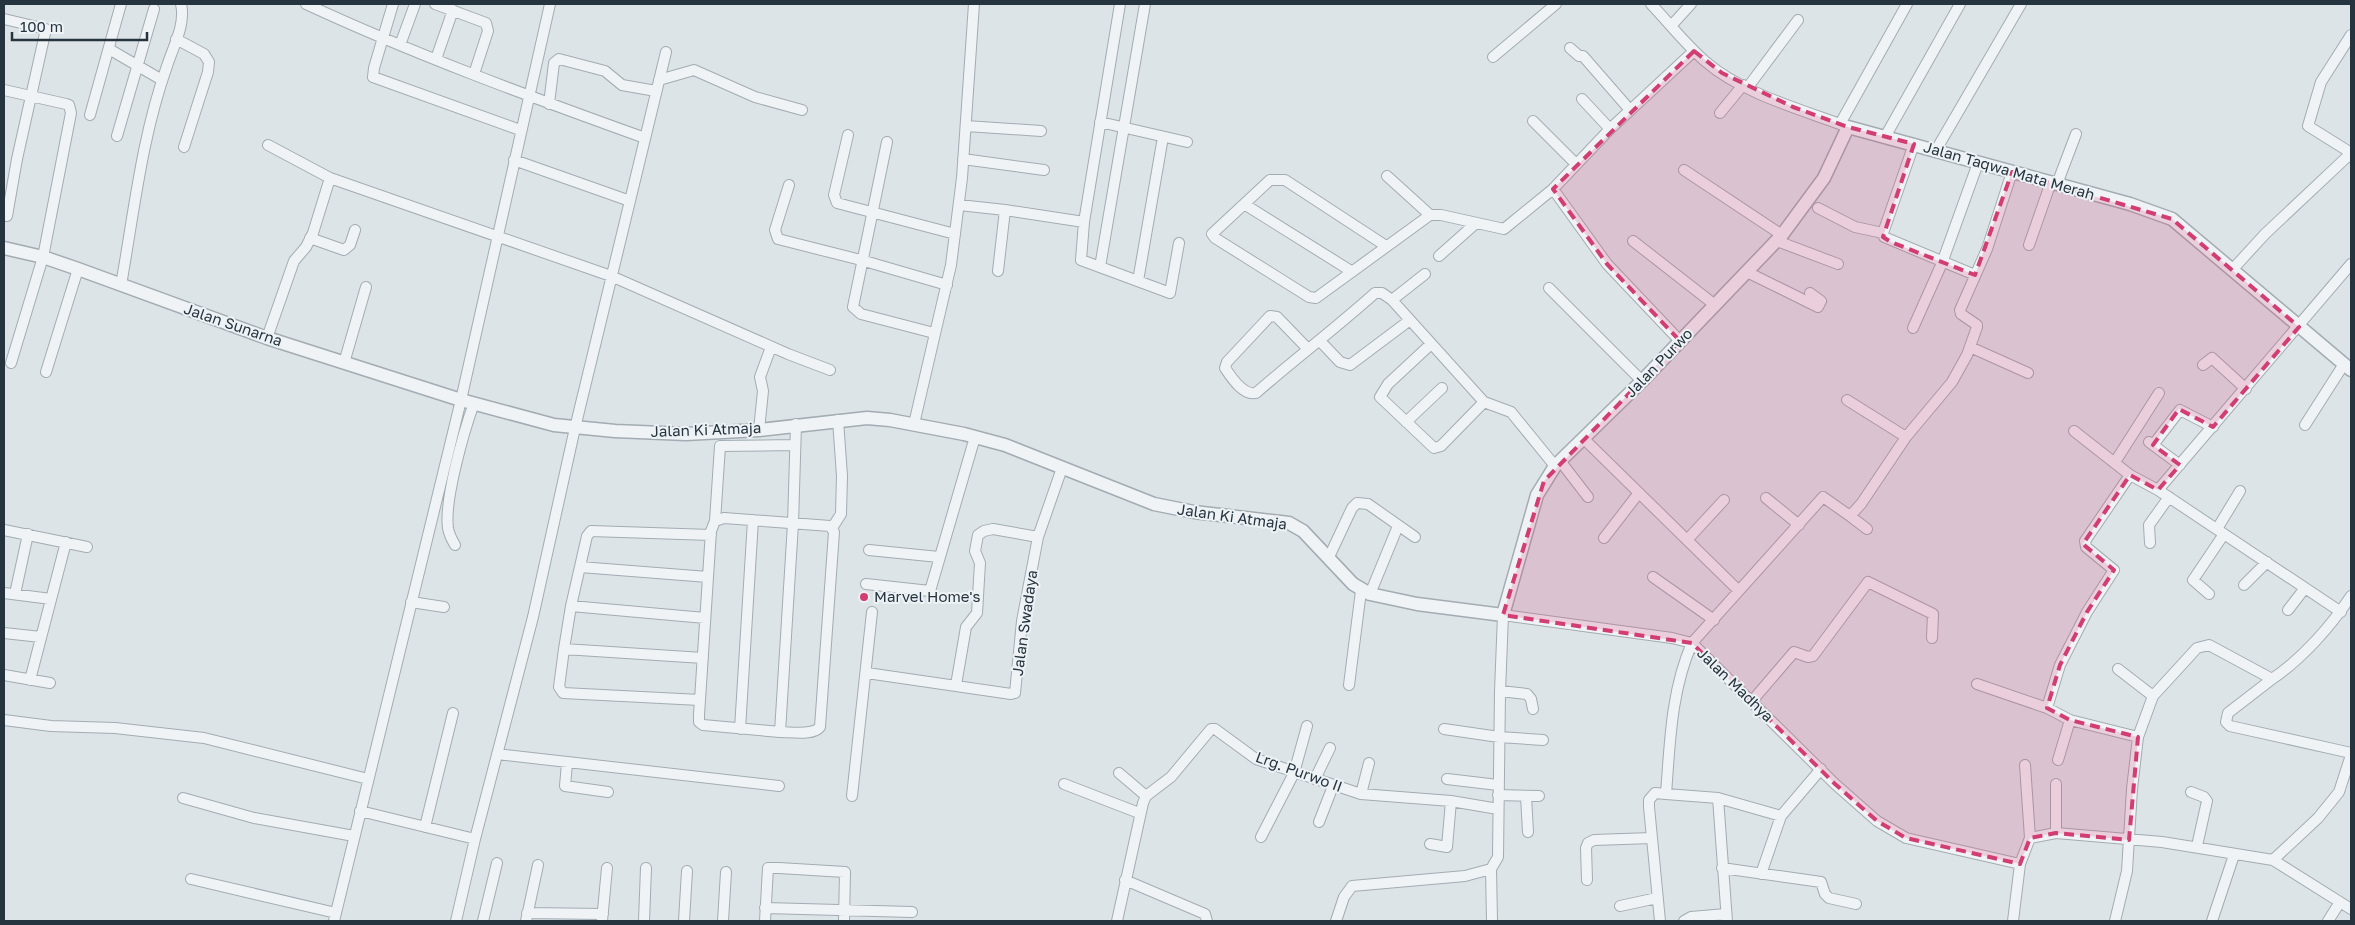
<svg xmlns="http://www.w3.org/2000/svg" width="2355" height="925" font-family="'Golos Text',sans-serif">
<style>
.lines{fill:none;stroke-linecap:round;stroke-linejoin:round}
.minor-casing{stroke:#a2acb2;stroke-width:12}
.tertiary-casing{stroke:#a2acb2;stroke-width:15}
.minor{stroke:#f0f3f6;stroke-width:10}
.tertiary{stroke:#f0f3f6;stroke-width:12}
.marked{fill:#d23d72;fill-opacity:0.2;stroke:#d23d72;stroke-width:4;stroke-dasharray:10 6;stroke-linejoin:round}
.poi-dot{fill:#d23d72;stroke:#edf2f5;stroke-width:2}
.labels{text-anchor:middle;stroke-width:4;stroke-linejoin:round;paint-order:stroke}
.street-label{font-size:15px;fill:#26343f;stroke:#edf2f5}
.poi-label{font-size:15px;fill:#26343f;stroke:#edf2f5;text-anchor:start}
</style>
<rect width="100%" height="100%" fill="#dde4e8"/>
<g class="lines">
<defs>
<path id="minor" d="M306 4C416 55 531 97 645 138
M393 4 374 68 373 77 520 130
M435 4 486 23 488 31 474 74
M1651 4C1669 23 1686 45 1706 62 1743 94 1803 110 1848 127
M4 19 46 29 17 159 7 216 4 215
M1671 26 1691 4
M2351 35 2321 82 2308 126 2348 151 2351 157
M176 39 204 54 209 62 208 72 184 147
M400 45 415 4
M1570 48 1579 56H1583L1630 110
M109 49 162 80
M1493 57 1556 4
M436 59 453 10
M659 80 694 70 755 97 802 110
M1748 87 1798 20
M4 90 66 104 69 105 71 113 43 257 11 363
M1582 99 1610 129
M549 104 554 63 559 59 605 71 622 85 656 91
M1720 113 1743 85
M90 115 121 4
M1533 121 1576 164
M1100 122 1187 142
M1840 124 1907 4
M966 126 1041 131
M848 135 834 195 837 203 955 234
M117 136 154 9
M1885 137 1960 4
M887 142 853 307 861 314 934 333
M1914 144 1883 233 1884 237 1975 275
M268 145 330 178
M1936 150 2021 4
M963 159 1044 170
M514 160 630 201
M1684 170 1782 235
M1387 176 1430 215
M2057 184 2076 134
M789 185 775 230 778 239 861 260 947 285
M1553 189 1607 264 1680 341
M1244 204 1351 271
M959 205 1005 210 998 271
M1818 208 1855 227 1883 233
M1005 210 1084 222 1081 260 1170 293 1179 243
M1084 222 1120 4
M310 238 344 250 350 245 355 230
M1633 241 1715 305
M1777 241 1838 264
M2029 245 2051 182
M1386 246 1285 180H1270L1212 234 1215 238 1309 297 1316 298 1430 215H1441L1504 229 1553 189 1610 129 1694 51
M1439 256 1475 224
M1100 267 1145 4
M2232 270 2265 234 2349 155
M1747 272 1818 307 1821 301 1810 293
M1138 281 1163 137
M121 285C134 212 142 136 167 66 173 47 186 24 181 4
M1549 288 1642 381
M1392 300 1425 274
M1913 328 1942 263 1978 163
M267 338 294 261 306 247 313 233 330 178 611 276 788 354 830 370
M1320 341 1340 362 1350 365 1410 320
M1431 344 1388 384 1380 397 1434 448 1441 446 1484 402
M1970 347 2028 373
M1307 348 1277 317 1270 316 1227 362 1225 368C1231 377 1243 396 1256 393 1295 359 1336 328 1375 293H1382L1392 300 1484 402 1511 412 1555 466
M344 363 366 287
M2203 365 2212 358 2246 389
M46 372 78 269
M1847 400 1906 437
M1406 422 1442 388
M914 424 951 265 962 178 974 4
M2305 425 2344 364
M759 430 763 391 760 377 771 347
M2074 431 2130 475 2158 490
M1584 439 1738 590
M2149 442 2180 465
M2153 445 2180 410 2213 427
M1561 462 1588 497
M2115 462 2159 393
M1766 498 1799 525
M1850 516 1867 529
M715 521 720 446 795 445
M832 528 841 514 842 476 838 420
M2217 529 2240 491
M4 530 87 547
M1604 538 1638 494
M1687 540 1724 500
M2150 543 2149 525 2169 497
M455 545C452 540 449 534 448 528 444 500 464 431 474 403
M869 550 939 557
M1329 557 1352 508 1357 503 1368 504 1415 537
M580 567 708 577
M1653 577 1714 620
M866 584 930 591 975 437
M2244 585 2267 562
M4 593 51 599
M15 594 28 534
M1370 594 1398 526
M2209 594 2193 580 2224 534
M411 602 444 607
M571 606 587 536 591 531 711 535
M2288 610 2305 588
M2341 612 2158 490 2351 264
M4 633 41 637
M564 649 559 687 563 693 700 700
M703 658 564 649 571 606 705 618
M2118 669 2153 696
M867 673 1011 694 1015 693 1022 621 1038 537 1062 468
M4 675 50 683
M2272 679 2228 713 2226 722 2230 726 2351 753
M30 680 66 542
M1977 684 2047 708 2070 720
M956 685 966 627 977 613 980 563 975 551 978 535 984 531 993 529 1038 537
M1349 685 1361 591
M1500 691 1527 694 1531 699 1533 709
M1752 701 1794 652 1808 657 1813 656 1868 582 1933 614 1932 638
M2047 708 2060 665 2087 612 2114 570 2086 547 2085 541 2130 475
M4 720 51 726 115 728 204 738 368 779
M740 729 753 520
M1444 729 1499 737 1543 740
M780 732C791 732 813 736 820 727L834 532 830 526 724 518 715 521 711 531 699 715V722L703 725 780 732 793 524 796 424
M497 754 779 786
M2058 760 2070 720 2138 737
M567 763 565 786 608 792
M2025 765 2030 838
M1119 773 1146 796
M1315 779 1330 748
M1447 779 1498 785
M1064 784 1139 813
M2191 792 2204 797 2207 801 2197 846
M1361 794 1369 763
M1666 794 1718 798 1781 816 1821 769
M1498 795 1539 796
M852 796 872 612
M1526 796 1528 832
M183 798 254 818 354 836
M1718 798 1727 921
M360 811 475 839
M1319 822 1333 786
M425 827 453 713
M2056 833V784
M1261 837 1294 773 1307 726
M1430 844 1447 847 1451 801
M2273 860 2318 818 2339 792 2351 755
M1722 868 1821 882 1825 894 1829 898 1856 904
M1491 869 1498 857 1500 691 1503 615 1672 638 1692 643 1835 784 1877 821 1906 838 2020 864
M1491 869 1492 921
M1761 874 1781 816
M191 879 336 913
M1125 880 1205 914 1207 921
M1587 880 1586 848 1588 843 1594 840 1652 838
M1620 906 1657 898
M765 908 912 912
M527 913 603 914
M334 921 461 400 550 4
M456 921 475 839 533 617 575 428 666 52
M483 921 497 863
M526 921 538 865
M602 921 607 868
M644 921 646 868
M684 921 687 871
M723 921 726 872
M765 921 768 868H779L845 872 844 921
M1117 921 1143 803 1146 796 1171 777 1211 729H1215L1256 759 1361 794 1451 801 1498 809
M1336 921 1344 897 1352 886 1465 876 1491 869
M1660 921 1649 807V800L1655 793 1666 794C1670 742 1671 691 1692 643L1823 497 1850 516 1861 504 1906 437 1952 382 1967 355 1977 327V325L1961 314 1960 310 1987 249 2012 172
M1684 921 1691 917 1726 914
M2013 921 2020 864 2030 838 2056 833 2162 842 2273 860 2351 909
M2115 921 2127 871 2132 789 2138 737 2153 696 2197 648 2209 645 2272 679C2302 659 2331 626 2351 596
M2212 921 2234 855
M2328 921 2340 902"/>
<path id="tertiary" d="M4 248 43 257 78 269 267 338 461 400 554 425 615 431 686 434 759 430 867 418 890 420 964 434 1005 445 1154 504 1194 512 1289 523 1303 531 1353 584 1370 594 1417 604 1503 615 1537 495 1555 466 1642 381 1782 235 1824 178 1848 127 2130 204 2172 219 2351 370"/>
</defs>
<!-- minor casing -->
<use href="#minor" class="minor-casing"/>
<!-- tertiary casing -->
<use href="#tertiary" class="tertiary-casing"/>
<!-- minor -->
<use href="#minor" class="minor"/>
<!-- tertiary -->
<use href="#tertiary" class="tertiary"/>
</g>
<!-- marked area -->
<path class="marked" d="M1694 51 1722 73 1793 107 1848 127 1914 144 1883 237 1891 242 1975 275 2012 172 2172 219 2299 327 2213 427 2179 409 2153 445 2180 465 2158 490 2130 475 2083 544 2114 570 2087 612 2060 665 2047 708 2070 720 2138 737 2129 840 2056 833 2030 838 2020 864 1906 838 1877 821 1835 784 1692 643 1503 615 1544 481 1680 341 1607 264 1553 189Z"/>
<!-- markers -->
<circle class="poi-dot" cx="864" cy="597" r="5"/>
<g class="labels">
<!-- street labels -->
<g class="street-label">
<text transform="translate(2009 171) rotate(16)" y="5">Jalan Taqwa Mata Merah</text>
<text transform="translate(233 325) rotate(19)" y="5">Jalan Sunarna</text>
<text transform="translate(1659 363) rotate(-46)" y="5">Jalan Purwo</text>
<text transform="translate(706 430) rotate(-2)" y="5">Jalan Ki Atmaja</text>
<text transform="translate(1232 517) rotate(8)" y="5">Jalan Ki Atmaja</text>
<text transform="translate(1025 623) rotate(-82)" y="5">Jalan Swadaya</text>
<text transform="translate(1735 685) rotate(44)" y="5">Jalan Madhya</text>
<text transform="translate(1299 772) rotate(20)" y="5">Lrg. Purwo II</text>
</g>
<!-- poi labels -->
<g class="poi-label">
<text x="874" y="602">Marvel Home's</text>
</g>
</g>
<!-- border -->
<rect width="2355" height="925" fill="none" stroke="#26343f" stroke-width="10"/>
<!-- scale -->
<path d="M12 32v8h135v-8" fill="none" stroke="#26343f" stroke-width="2.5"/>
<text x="20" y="32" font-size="15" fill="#26343f" stroke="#edf2f5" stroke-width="4" paint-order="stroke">100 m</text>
</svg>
